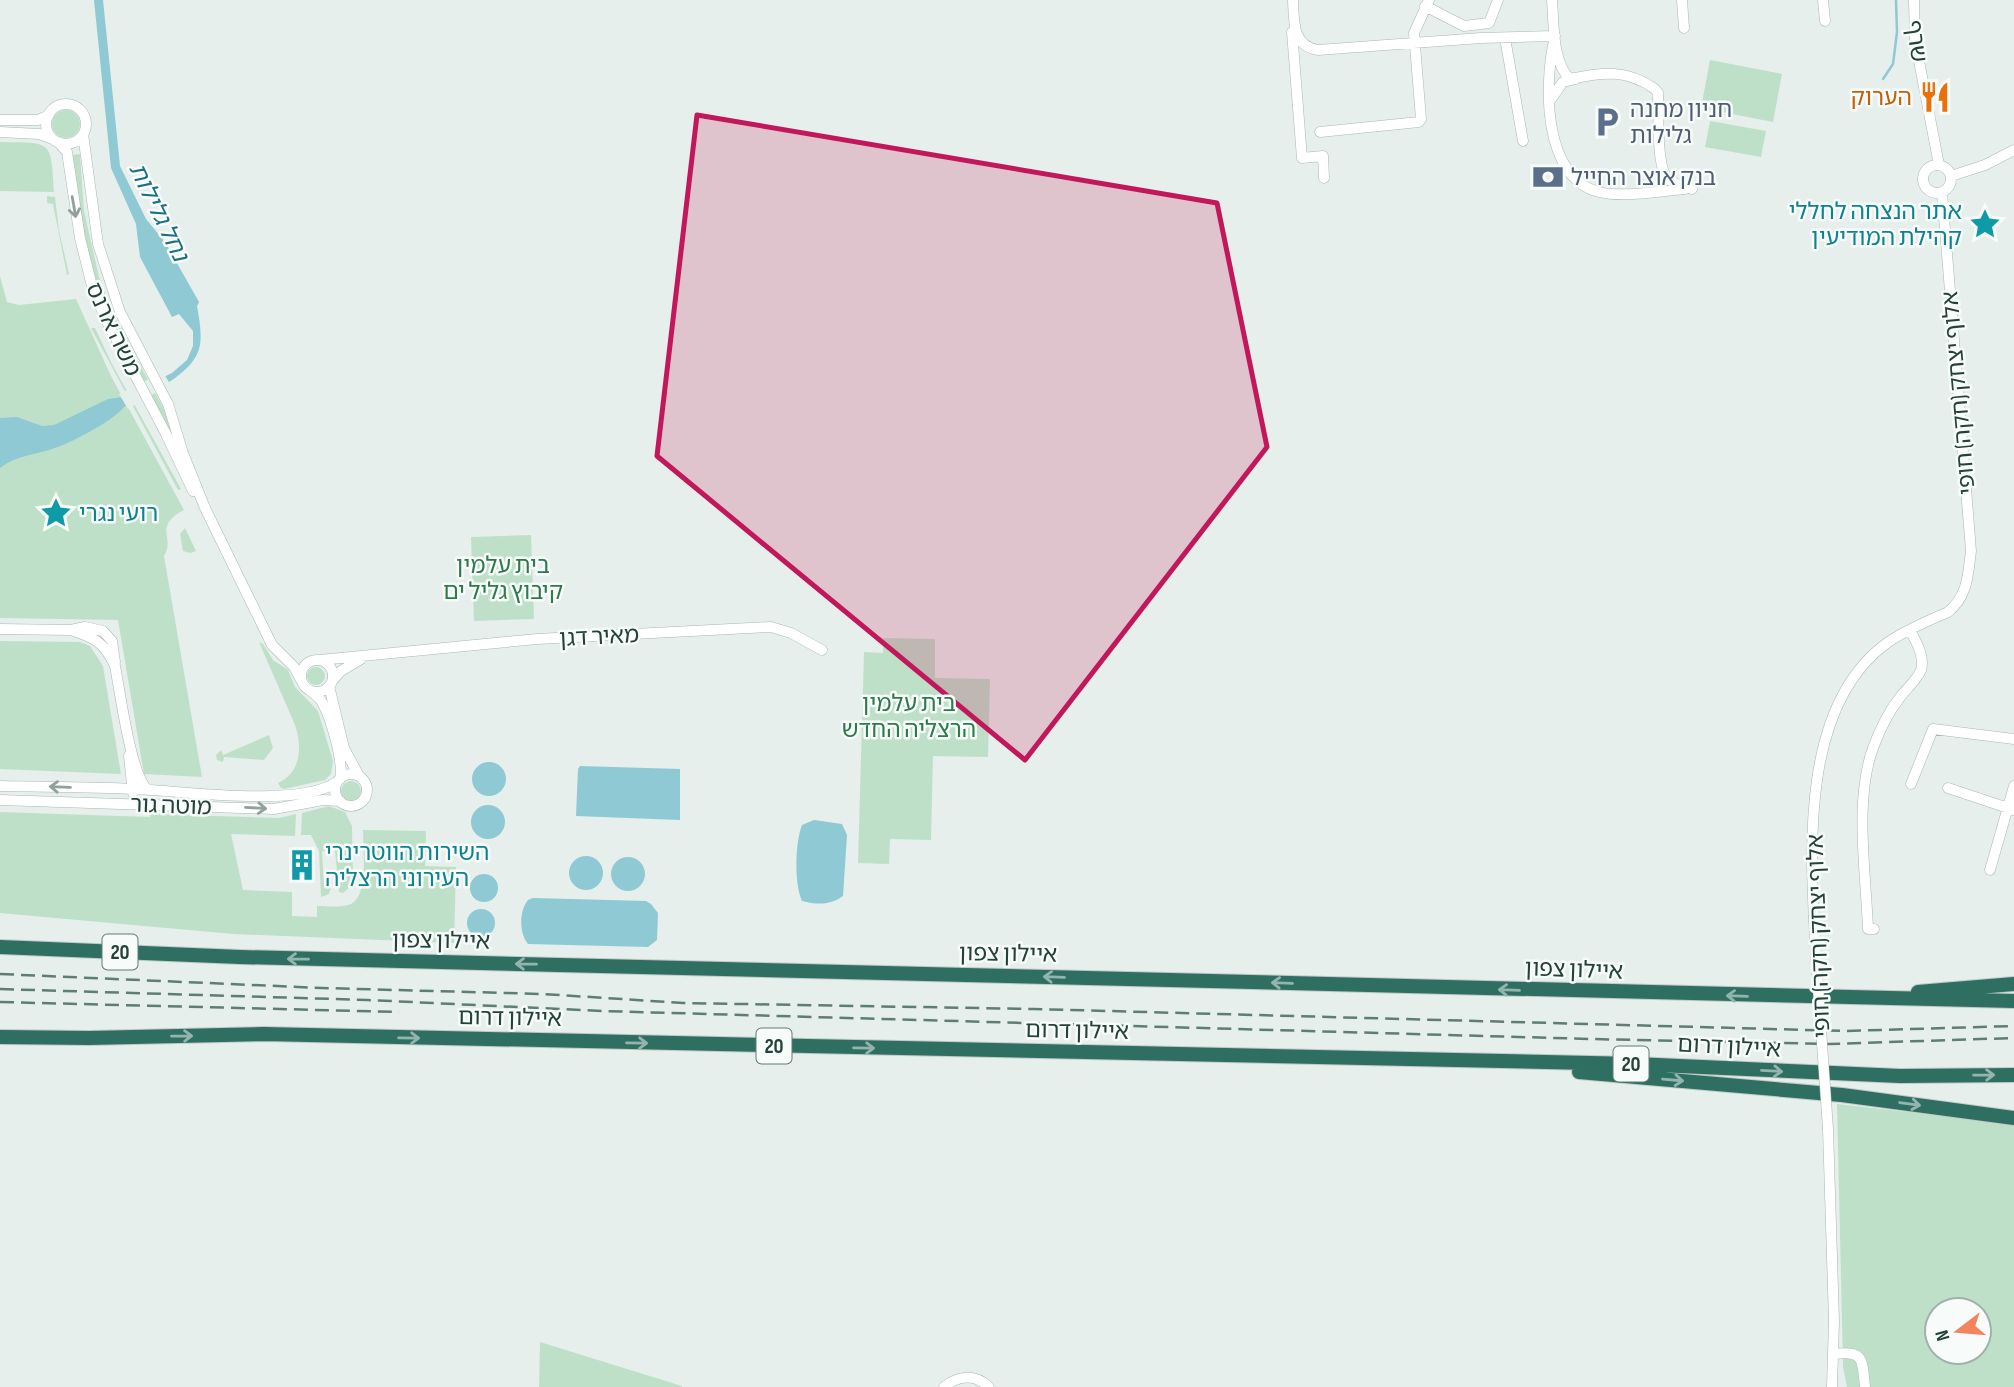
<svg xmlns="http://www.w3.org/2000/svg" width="2014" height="1387" font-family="'Sofia Sans Condensed','Noto Sans Hebrew',sans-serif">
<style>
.green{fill:#bfe0c8;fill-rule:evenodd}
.water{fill:#8ec9d4}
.pier{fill:#e6efeb}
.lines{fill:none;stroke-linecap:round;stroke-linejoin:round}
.stream{stroke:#8ec9d4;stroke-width:2.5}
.minor-casing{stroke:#a8b8b2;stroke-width:11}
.highway-casing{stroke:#c2cac8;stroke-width:16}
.minor{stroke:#fff;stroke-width:10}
.highway{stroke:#2f6f62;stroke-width:14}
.rail{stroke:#5f7d75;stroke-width:2.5;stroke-dasharray:14 7;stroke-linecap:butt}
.minor-bridge-casing{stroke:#a8b8b2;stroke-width:11;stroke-linecap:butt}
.minor-bridge{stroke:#fff;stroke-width:10}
.oneway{stroke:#92a09c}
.oneway2{stroke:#93b5ae}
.marked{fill:#c2185b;fill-opacity:0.2;stroke:#c2185b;stroke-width:5;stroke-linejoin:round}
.labels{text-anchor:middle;stroke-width:5;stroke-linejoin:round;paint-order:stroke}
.shield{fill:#f7fbf9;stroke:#637a73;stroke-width:2}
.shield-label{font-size:21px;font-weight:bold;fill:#24423a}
.street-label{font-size:23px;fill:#24423a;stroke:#f7fbf9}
.food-label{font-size:23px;fill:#c56008;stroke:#f7fbf9;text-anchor:end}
.service-label{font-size:23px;fill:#4e5e75;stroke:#f7fbf9;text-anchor:start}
.culture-label{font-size:23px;fill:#0d838f;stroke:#f7fbf9;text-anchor:start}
.park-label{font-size:23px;fill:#2d7a4b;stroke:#f7fbf9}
.water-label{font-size:24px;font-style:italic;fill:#1c6f80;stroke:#f7fbf9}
</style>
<rect width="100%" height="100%" fill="#e6efeb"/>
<!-- green -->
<path class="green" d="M1710 60 1782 74 1773 122 1701 108Z
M52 124a14 14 0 1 1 28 0a14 14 0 1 1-28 0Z
M1710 121 1766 131 1761 157 1705 147Z
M0 142C52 143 51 139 54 192L0 191Z
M80 154 84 211 99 277 114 316 167 415 179 452C153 401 121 351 101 298 83 252 79 203 73 155Z
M47 196 55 197 59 231 69 274 67 275 53 204 47 203Z
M0 276 7 302 19 305 76 299 111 376 184 510C152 527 176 537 164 556L202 777 144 774 118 620 0 618Z
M91 328H95L112 364 181 489 178 490Z
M185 528 196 551 190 553 183 551 180 534Z
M531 535 534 619 474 621 471 537Z
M883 638 935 639V678L990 679 988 757 933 756 931 840 890 839 889 864 858 863 864 652 883 653Z
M0 641 80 642 90 646 103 666 121 774 0 769Z
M259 642 263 644 273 660 288 670 295 687 318 711 333 761 331 774 325 780 284 789 281 788 278 783C302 772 302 746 295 725Z
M307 676a9 9 0 1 1 18 0a9 9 0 1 1-18 0Z
M269 735 273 748 264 760 224 757 223 762 217 760 216 755 221 750 223 755Z
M341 791a10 10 0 1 1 20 0a10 10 0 1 1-20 0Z
M329 806 345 812 352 826 353 879 350 887 343 893 339 892 335 850 322 851 324 887H331L329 894 321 897 319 851 311 835H301L302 813Z
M0 812 150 817 151 814 279 818 296 814 295 836 231 834 243 890 292 892V916L317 917V906C328 906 341 908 351 904 369 895 363 848 363 830L426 831 425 866 456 867 454 943 233 934 0 913Z
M1837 1104 2014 1124V1387H1847L1843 1367ZM1937 1310H1979V1352H1937Z
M540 1342 682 1386V1387H539Z"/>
<!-- water -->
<path class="water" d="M94 0H103L120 166 146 219 165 242 199 302 197 306C199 318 202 332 200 345 195 375 148 393 124 407 115 420 69 444 52 449 34 455 15 456 0 468V418L17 417 42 426 54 425 108 399 123 397 172 373 187 360 193 346V331L179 314 172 317 140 257 136 224 111 168Z
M472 779a17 17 0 1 1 34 0a17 17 0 1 1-34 0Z
M580 766 680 769V820L576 816 578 769Z
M471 822a17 17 0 1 1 34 0a17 17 0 1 1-34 0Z
M814 820 842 824 847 835 843 896C831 905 817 905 802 901 794 884 795 843 802 825Z
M569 873a17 17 0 1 1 34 0a17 17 0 1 1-34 0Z
M611 874a17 17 0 1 1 34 0a17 17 0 1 1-34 0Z
M470 888a14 14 0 1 1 28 0a14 14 0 1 1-28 0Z
M533 898 646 901 651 904 658 913 657 940 648 947 528 944C519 933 519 911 528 900Z
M467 923a14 14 0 1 1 28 0a14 14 0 1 1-28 0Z"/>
<!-- pier -->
<path class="pier" d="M163 372 170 384 128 409 119 394Z"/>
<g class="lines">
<!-- stream -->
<path class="stream" d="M1883 79 1893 64 1897 32 1896 0"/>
<defs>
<path id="minor" d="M1293 0C1294 21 1292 46 1318 50L1481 38 1555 36
M1552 0C1554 24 1552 62 1570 79 1603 72 1627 69 1655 89L1658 93C1659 112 1656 164 1667 178 1672 184 1684 186 1692 189
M1682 0 1684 28
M1823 0 1825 21
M1914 0 1915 40 1939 165
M1425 6 1464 26 1489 23 1498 0
M1292 32 1302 158 1323 156 1324 178
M1505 38 1523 141
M1554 41C1544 85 1543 178 1599 192 1623 198 1660 191 1685 189
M1551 99 1563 82 1576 79
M46 124a20 20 0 1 1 40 0a20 20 0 1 1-40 0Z
M0 120H38L49 115
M0 132 39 134 53 139
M1320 132 1419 122 1421 119 1414 33 1429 0
M83 134 98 244 120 312 168 404 183 453 205 508 272 645 294 667 301 680
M59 143 67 152 80 238 92 286 105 318 165 432 193 491
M1923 179a14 14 0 1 1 28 0a14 14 0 1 1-28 0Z
M1951 176 1985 165 2014 150
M0 629 71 630 85 627 103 631 112 641 115 662
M71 630C95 638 104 642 115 666 120 691 131 777 148 790
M320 660 537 639 771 627 791 633 822 650
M301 676a16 16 0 1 1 32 0a16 16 0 1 1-32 0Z
M332 681 341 671 361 659
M329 686 344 748 359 776
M308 689C313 693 320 697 323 704 331 719 344 763 340 779
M129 756 133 793
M335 790a16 16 0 1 1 32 0a16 16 0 1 1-32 0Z
M1911 784 1933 729 2014 739
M0 786C45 787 90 787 135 789 183 791 299 808 337 782
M1948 788 2014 810
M0 800 274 809 323 800 340 801
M1990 870 2014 786
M1874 929H1868C1866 874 1854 800 1873 748 1880 729 1888 712 1901 696 1907 688 1917 680 1921 670 1925 656 1916 642 1910 630
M1816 958C1811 861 1797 708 1887 643 1905 630 1928 621 1948 612 1968 596 1968 574 1971 551L1942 192
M1828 1129 1834 1321 1832 1387
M1834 1354C1865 1350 1862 1360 1865 1387
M944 1387C959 1375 975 1374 989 1387"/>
<path id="highway" d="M0 947 240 957 2014 1001
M1918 992 2014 984
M0 1037 89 1038 264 1034 1635 1064 1900 1076 2014 1075
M1579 1072 1842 1095 2014 1118"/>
</defs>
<!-- minor casing -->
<use href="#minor" class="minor-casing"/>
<!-- highway casing -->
<use href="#highway" class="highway-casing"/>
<!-- minor -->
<use href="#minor" class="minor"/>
<!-- highway -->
<use href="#highway" class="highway"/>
<!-- rail -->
<path class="rail" d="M0 974 322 988 543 994 683 1003 1034 1009 1846 1031 2014 1026
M0 989 368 1000 602 1011 1590 1039 1829 1044 2014 1038
M0 1002 399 1012"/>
<defs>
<path id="minor-bridge" d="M1816 958 1828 1129"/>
</defs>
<!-- minor-bridge casing -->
<use href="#minor-bridge" class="minor-bridge-casing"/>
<!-- minor-bridge -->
<use href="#minor-bridge" class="minor-bridge"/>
</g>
<!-- one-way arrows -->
<defs><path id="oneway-shaft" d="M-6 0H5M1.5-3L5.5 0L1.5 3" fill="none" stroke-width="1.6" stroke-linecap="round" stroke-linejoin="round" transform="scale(1.75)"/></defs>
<g class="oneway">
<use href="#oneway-shaft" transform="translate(74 207) rotate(80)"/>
<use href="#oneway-shaft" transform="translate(60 787) rotate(-178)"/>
<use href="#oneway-shaft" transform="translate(256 808) rotate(3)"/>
</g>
<g class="oneway2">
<use href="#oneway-shaft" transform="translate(298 959) rotate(-179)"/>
<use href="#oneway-shaft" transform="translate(526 964) rotate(-179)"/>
<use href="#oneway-shaft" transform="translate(1054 977) rotate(-178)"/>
<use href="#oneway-shaft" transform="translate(1282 983) rotate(-178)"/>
<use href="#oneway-shaft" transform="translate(1509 990) rotate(-178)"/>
<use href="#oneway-shaft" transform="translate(1737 996) rotate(-178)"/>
<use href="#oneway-shaft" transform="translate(182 1036) rotate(-1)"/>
<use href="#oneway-shaft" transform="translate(409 1038) rotate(1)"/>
<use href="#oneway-shaft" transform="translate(637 1043) rotate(1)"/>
<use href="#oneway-shaft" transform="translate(864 1048) rotate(1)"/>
<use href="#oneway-shaft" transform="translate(1772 1071) rotate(3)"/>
<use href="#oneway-shaft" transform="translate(1984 1075) rotate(-1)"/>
<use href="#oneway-shaft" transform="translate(1673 1080) rotate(5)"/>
<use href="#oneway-shaft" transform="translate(1910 1104) rotate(8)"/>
</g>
<!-- marked area -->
<path class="marked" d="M697 115 1217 203 1267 447 1025 760 657 456Z"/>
<!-- icons -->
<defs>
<symbol id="restaurant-bare" viewBox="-9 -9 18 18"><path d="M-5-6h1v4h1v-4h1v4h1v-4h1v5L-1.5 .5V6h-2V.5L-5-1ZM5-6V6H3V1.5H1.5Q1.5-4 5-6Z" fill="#e8710a" stroke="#f7fbf9" stroke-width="2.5" paint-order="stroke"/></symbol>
<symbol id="parking-bare" viewBox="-9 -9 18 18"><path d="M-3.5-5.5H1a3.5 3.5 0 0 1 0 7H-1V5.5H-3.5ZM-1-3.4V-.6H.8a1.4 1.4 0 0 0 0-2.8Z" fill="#5c6f8a" stroke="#f7fbf9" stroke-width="2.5" paint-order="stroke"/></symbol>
<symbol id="bank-bare" viewBox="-9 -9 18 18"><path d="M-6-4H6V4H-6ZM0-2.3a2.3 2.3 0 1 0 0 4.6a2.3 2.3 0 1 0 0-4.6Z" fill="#5c6f8a" stroke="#f7fbf9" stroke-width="2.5" paint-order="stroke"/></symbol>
<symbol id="sight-bare" viewBox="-9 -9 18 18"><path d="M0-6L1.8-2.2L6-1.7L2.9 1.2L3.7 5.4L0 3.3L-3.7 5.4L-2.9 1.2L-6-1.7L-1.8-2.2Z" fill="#0f9aa8" stroke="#f7fbf9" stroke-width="2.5" paint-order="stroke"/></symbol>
<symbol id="building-bare" viewBox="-9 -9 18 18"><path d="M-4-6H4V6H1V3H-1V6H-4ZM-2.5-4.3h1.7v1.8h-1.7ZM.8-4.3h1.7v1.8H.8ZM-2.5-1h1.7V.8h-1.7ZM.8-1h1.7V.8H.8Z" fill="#0f9aa8" stroke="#f7fbf9" stroke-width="2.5" paint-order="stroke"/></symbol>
</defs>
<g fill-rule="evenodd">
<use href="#restaurant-bare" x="1913" y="75" width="44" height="44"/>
<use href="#parking-bare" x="1585" y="100" width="44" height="44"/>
<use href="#bank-bare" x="1526" y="155" width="44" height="44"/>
<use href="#sight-bare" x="1963" y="202" width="44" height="44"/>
<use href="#sight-bare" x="34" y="491" width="44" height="44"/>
<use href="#building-bare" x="280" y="843" width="44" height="44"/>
</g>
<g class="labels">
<!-- shield labels -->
<g class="shield">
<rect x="102.5" y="934.5" width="35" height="35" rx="5"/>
<rect x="756.5" y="1028.5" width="35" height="35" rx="5"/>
<rect x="1613.5" y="1046.5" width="35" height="35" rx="5"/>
</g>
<g class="shield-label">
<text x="120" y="959">20</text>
<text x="774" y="1053">20</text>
<text x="1631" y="1071">20</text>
</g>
<!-- street labels -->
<g class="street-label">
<text transform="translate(1917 41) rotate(82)" y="8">שרף</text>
<text transform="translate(114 329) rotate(65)" y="8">משה ארנס</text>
<text transform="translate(1958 393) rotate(-95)" y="8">אלוף יצחק (חקה) חופי</text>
<text transform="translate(599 636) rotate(-3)" y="8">מאיר דגן</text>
<text transform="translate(171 805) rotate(2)" y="8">מוטה גור</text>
<text transform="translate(1818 936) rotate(-92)" y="8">אלוף יצחק (חקה) חופי</text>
<text transform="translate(441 940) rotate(1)" y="8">איילון צפון</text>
<text transform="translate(1008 953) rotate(1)" y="8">איילון צפון</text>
<text transform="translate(1574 969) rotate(2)" y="8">איילון צפון</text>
<text transform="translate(510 1017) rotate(1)" y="8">איילון דרום</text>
<text transform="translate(1077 1030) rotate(1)" y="8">איילון דרום</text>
<text transform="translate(1729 1046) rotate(3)" y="8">איילון דרום</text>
</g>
<!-- food labels -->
<g class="food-label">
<text x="1912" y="105">הערוק</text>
</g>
<!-- service labels -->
<g class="service-label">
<text x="1630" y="117">חניון מחנה<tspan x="1630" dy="26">גלילות</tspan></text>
<text x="1571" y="185">בנק אוצר החייל</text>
</g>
<!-- culture labels -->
<g class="culture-label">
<text x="1962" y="219" text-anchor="end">אתר הנצחה לחללי<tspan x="1962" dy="26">קהילת המודיעין</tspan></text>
<text x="79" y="521">רועי נגרי</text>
<text x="325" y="860">השירות הווטרינרי<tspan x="325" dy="26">העירוני הרצליה</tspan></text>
</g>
<!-- park labels -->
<g class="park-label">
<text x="503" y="573">בית עלמין<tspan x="503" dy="26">קיבוץ גליל ים</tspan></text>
<text x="909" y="711">בית עלמין<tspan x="909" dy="26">הרצליה החדש</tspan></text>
</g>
<!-- water labels -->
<g class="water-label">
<text transform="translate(159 212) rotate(64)" y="8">נחל גלילות</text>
</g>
</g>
<!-- north arrow -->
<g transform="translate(1958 1331) rotate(254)"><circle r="33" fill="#f7fbf9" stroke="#a3b1ad" stroke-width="2"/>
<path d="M0-5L12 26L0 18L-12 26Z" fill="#f4845f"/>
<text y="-10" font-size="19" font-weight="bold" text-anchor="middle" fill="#24423a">N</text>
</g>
</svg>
